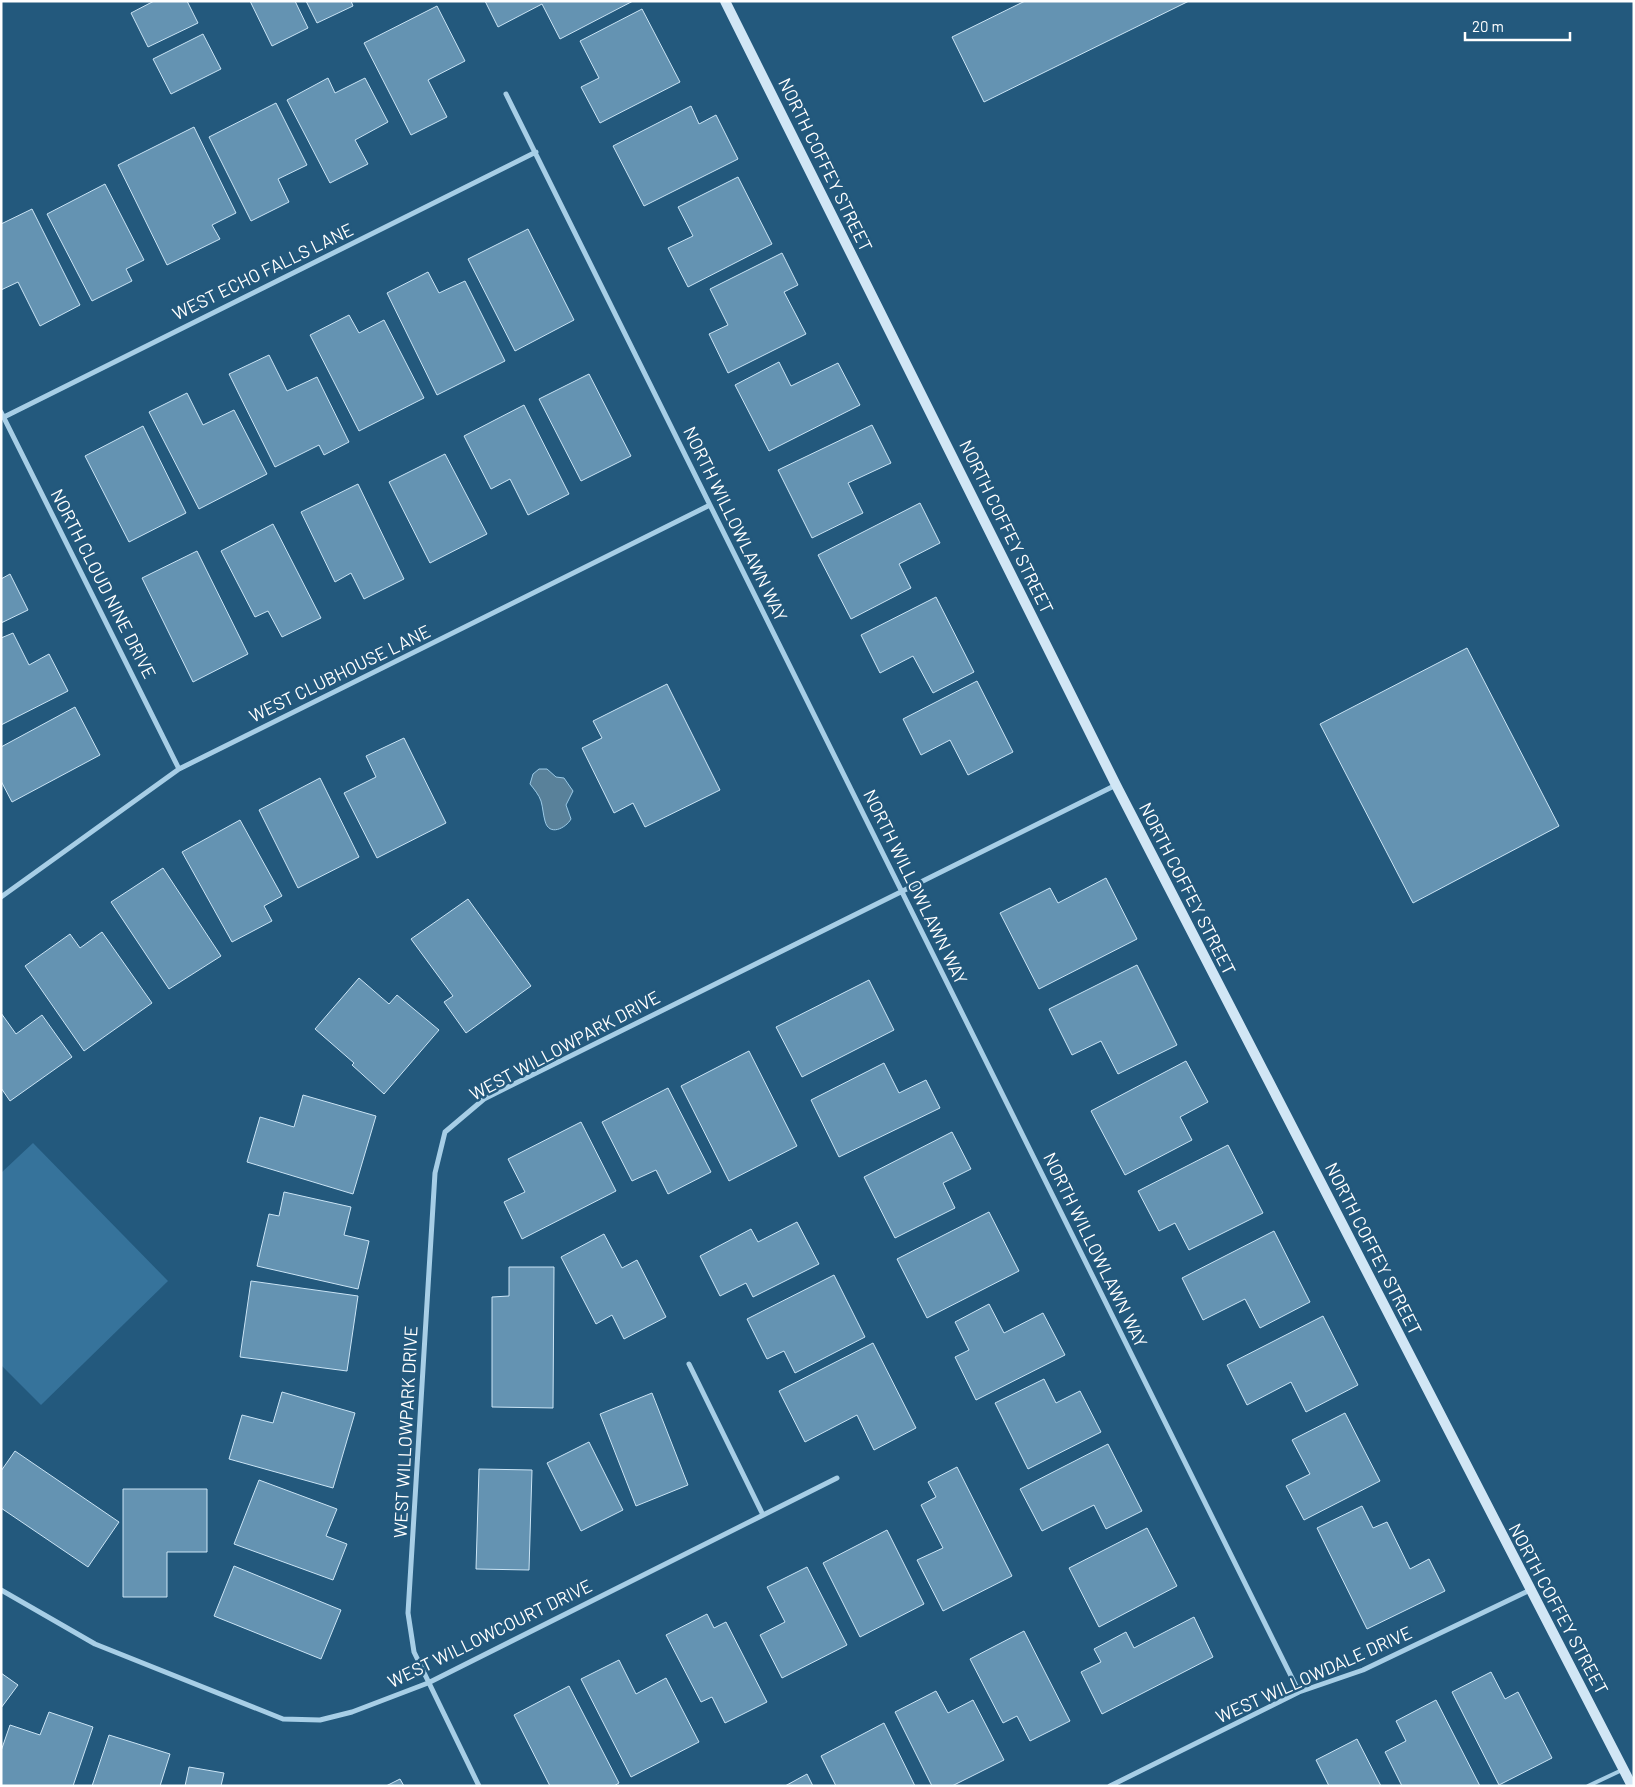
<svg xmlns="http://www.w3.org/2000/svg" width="1635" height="1787" font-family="Barlow,sans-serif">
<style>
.green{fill:#36739b}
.water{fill:#59819a;stroke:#9bcae7}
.building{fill:#6493b2;stroke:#cae4f5}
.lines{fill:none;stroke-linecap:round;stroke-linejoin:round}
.lane{stroke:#a7cee6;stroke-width:4}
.street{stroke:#a7cee6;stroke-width:5}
.secondary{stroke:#d1e6f5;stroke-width:10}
.labels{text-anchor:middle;stroke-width:5;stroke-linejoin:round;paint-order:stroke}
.street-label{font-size:18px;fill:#fff;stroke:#23597d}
</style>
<rect width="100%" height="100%" fill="#23597d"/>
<!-- green -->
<path class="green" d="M33 1143 168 1281 41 1405 1 1365V1173Z"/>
<!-- water -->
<path class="water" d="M539 769H547L556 777 564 778 573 791 566 805 571 819C566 828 549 837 545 821 543 814 543 808 541 801 539 795 534 789 530 784L533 774Z"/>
<!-- building -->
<path class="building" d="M154 1H187L198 23 148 47 131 13Z
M250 1H295L308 28 272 46Z
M306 1H351L353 6 317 23Z
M485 1H633L560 39 542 4 498 27Z
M1025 1H1189L984 102 952 37Z
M437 6 465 61 428 80 447 117 411 135 364 43Z
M642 9 680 82 600 123 581 87 599 78 580 41Z
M203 34 221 69 171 94 153 59Z
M328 78 335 93 365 78 388 122 355 140 368 164 330 183 287 100Z
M276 103 307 165 278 179 289 202 251 221 209 137Z
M691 106 699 124 716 115 738 159 644 206 613 146Z
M194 127 236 213 212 225 220 239 167 265 118 165Z
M738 177 772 244 688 287 668 248 693 236 678 207Z
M105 184 144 260 126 269 132 281 92 301 47 214Z
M32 209 80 305 40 326 18 282 1 290V224Z
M528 229 574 320 515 351 468 259Z
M782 253 798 285 784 292 806 334 728 373 709 334 728 325 710 289Z
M428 272 439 293 465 281 505 361 437 395 387 293Z
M349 315 359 333 384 320 424 398 359 431 310 335Z
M269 355 287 391 317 377 349 442 324 455 319 445 275 467 229 374Z
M779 362 791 386 838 363 860 405 769 451 735 385Z
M589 374 631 456 581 481 539 399Z
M187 393 203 425 234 410 267 474 199 509 149 412Z
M524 405 569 494 528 515 510 479 491 489 464 436Z
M872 425 891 463 848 483 863 513 812 538 778 470Z
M143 426 186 513 129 542 85 456Z
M445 454 487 534 430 563 389 482Z
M358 484 404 579 364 599 351 573 335 582 301 512Z
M920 503 940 543 899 564 911 588 851 619 818 555Z
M273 524 321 618 282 637 268 611 255 617 221 551Z
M197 551 248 654 193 682 142 578Z
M10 574 28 610 1 623V579Z
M936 597 974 672 933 693 913 656 880 673 861 635Z
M13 633 29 665 49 654 68 691 1 725V638Z
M1467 648 1559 826 1413 903 1320 724Z
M977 681 1013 752 968 775 950 740 921 755 903 719Z
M667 684 720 790 645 827 633 803 614 813 582 748 602 738 593 721Z
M75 707 100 755 12 802 1 781V747Z
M404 738 446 823 377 858 344 793 376 777 366 756Z
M320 778 359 857 298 888 259 810Z
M240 820 282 896 264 906 272 921 232 942 182 852Z
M163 868 221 956 169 989 111 902Z
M1106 878 1137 939 1039 989 1000 913 1050 888 1058 903Z
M468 899 531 986 466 1033 444 1002 453 996 411 939Z
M102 932 152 1003 84 1051 25 966 70 934 80 948Z
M1137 965 1177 1045 1118 1074 1101 1041 1072 1055 1049 1009Z
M359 978 389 1004 397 995 439 1030 384 1094 352 1065 354 1063 315 1029Z
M869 980 894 1030 802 1077 776 1027Z
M1 1013 16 1034 42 1015 72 1057 10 1101 1 1088Z
M749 1051 797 1146 729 1181 681 1086Z
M1186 1061 1208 1102 1180 1117 1192 1140 1125 1175 1091 1111Z
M884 1063 899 1093 926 1080 940 1108 839 1157 811 1100Z
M668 1088 711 1172 668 1194 656 1170 632 1181 602 1122Z
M303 1095 376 1116 353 1194 247 1162 260 1117 294 1127Z
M581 1122 616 1191 522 1239 504 1202 525 1192 508 1159Z
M952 1132 971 1169 943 1183 955 1208 895 1238 864 1177Z
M1228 1145 1263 1213 1189 1250 1175 1223 1159 1231 1138 1191Z
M284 1192 351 1207 344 1235 369 1241 358 1289 257 1266 269 1214 279 1216Z
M989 1212 1019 1271 927 1318 897 1259Z
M797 1222 819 1264 753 1297 746 1283 720 1296 700 1256 751 1229 758 1242Z
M1274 1231 1310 1302 1260 1328 1245 1299 1203 1320 1182 1278Z
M604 1234 622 1268 637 1260 666 1317 624 1339 612 1315 596 1324 561 1257Z
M509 1267H554L553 1408 492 1407V1297L509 1296Z
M834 1275 865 1337 795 1373 784 1351 767 1359 747 1319Z
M251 1281 358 1296 347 1371 240 1357Z
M989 1304 1004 1333 1043 1313 1065 1355 976 1400 955 1357 969 1350 955 1322Z
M1323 1316 1358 1385 1306 1412 1291 1382 1247 1405 1227 1365Z
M873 1343 916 1428 874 1450 857 1415 805 1442 779 1391Z
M1044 1379 1056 1403 1080 1391 1101 1432 1028 1469 995 1403Z
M282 1392 355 1413 333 1488 229 1459 242 1415 273 1423Z
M652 1393 688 1485 636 1506 600 1414Z
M1345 1413 1380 1481 1304 1520 1286 1486 1310 1474 1292 1440Z
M589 1442 623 1510 581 1531 547 1463Z
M1108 1444 1142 1511 1106 1529 1094 1505 1042 1531 1020 1489Z
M15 1451 119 1522 88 1567 1 1508V1471Z
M957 1467 1012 1576 943 1611 917 1560 943 1548 921 1505 936 1497 928 1482Z
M479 1469 532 1470 529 1570 476 1569Z
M259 1480 337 1509 326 1536 347 1544 333 1580 234 1544Z
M123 1489H207V1552H167V1597H123Z
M1362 1506 1373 1528 1387 1522 1410 1569 1429 1559 1445 1591 1367 1629 1317 1528Z
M1147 1528 1177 1586 1099 1627 1069 1568Z
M887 1530 924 1604 860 1637 823 1563Z
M234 1566 341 1610 321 1659 214 1616Z
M807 1567 847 1645 782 1678 760 1635 785 1622 767 1587Z
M707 1614 714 1628 726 1622 767 1702 725 1723 712 1697 701 1702 666 1635Z
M1194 1617 1213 1657 1102 1714 1081 1672 1101 1662 1094 1649 1126 1632 1134 1648Z
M1024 1631 1070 1721 1030 1741 1017 1716 1003 1723 970 1659Z
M619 1660 636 1694 666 1678 699 1742 631 1777 581 1679Z
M1491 1672 1505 1699 1518 1692 1552 1758 1499 1785 1452 1692Z
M1 1673 18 1685 1 1708Z
M569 1686 619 1783 614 1786H550L514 1715Z
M936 1691 948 1713 973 1700 1004 1760 952 1786H932L895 1712Z
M1436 1700 1480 1786H1402L1385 1752 1406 1741 1396 1721Z
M49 1712 93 1727 73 1786H1V1751L10 1725 40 1735Z
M884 1723 915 1786H836L821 1756Z
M109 1735 170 1754 160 1786H92Z
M1357 1739 1381 1786H1329L1316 1760Z
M189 1767 224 1773 221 1786H185Z
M807 1774 813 1786H785Z
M400 1779 404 1786H386Z"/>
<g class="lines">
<!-- lane -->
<path class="lane" d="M1588 1786 1622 1770"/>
<!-- street -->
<path class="street" d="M506 94 1299 1692
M1 412 179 769
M4 417 536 152
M1 897 179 769 710 505
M689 1364 763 1515
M1 1590 95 1644 283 1719 320 1720 352 1712 428 1683 837 1478
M479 1786 414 1652 408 1613 435 1173 445 1132 484 1099 1116 785
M1110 1786 1299 1692 1363 1670 1530 1590"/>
<!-- secondary -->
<path class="secondary" d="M725 1 1116 785 1632 1786"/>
</g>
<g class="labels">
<!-- street labels -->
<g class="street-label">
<text transform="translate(825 165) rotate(64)" y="6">NORTH COFFEY STREET</text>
<text transform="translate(263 272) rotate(-26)" y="6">WEST ECHO FALLS LANE</text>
<text transform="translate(735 524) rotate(64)" y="6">NORTH WILLOWLAWN WAY</text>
<text transform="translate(1006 527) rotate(64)" y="6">NORTH COFFEY STREET</text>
<text transform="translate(103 584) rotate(63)" y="6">NORTH CLOUD NINE DRIVE</text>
<text transform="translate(340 674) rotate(-26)" y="6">WEST CLUBHOUSE LANE</text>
<text transform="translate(915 887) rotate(64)" y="6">NORTH WILLOWLAWN WAY</text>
<text transform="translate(1187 889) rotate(63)" y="6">NORTH COFFEY STREET</text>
<text transform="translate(565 1046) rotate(-28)" y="6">WEST WILLOWPARK DRIVE</text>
<text transform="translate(1373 1249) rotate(63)" y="6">NORTH COFFEY STREET</text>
<text transform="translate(1095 1250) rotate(64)" y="6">NORTH WILLOWLAWN WAY</text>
<text transform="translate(406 1432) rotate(-87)" y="6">WEST WILLOWPARK DRIVE</text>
<text transform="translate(1558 1609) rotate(62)" y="6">NORTH COFFEY STREET</text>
<text transform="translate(490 1634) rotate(-26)" y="6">WEST WILLOWCOURT DRIVE</text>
<text transform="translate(1314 1675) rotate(-24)" y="6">WEST WILLOWDALE DRIVE</text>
</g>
</g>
<!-- border -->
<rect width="1635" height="1787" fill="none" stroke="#ffffff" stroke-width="5"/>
<!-- scale -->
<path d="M1465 32v8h105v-8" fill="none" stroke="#ffffff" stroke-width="2.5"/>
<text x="1472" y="32" font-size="15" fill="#ffffff" stroke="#23597d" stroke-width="4" paint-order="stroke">20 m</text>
</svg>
